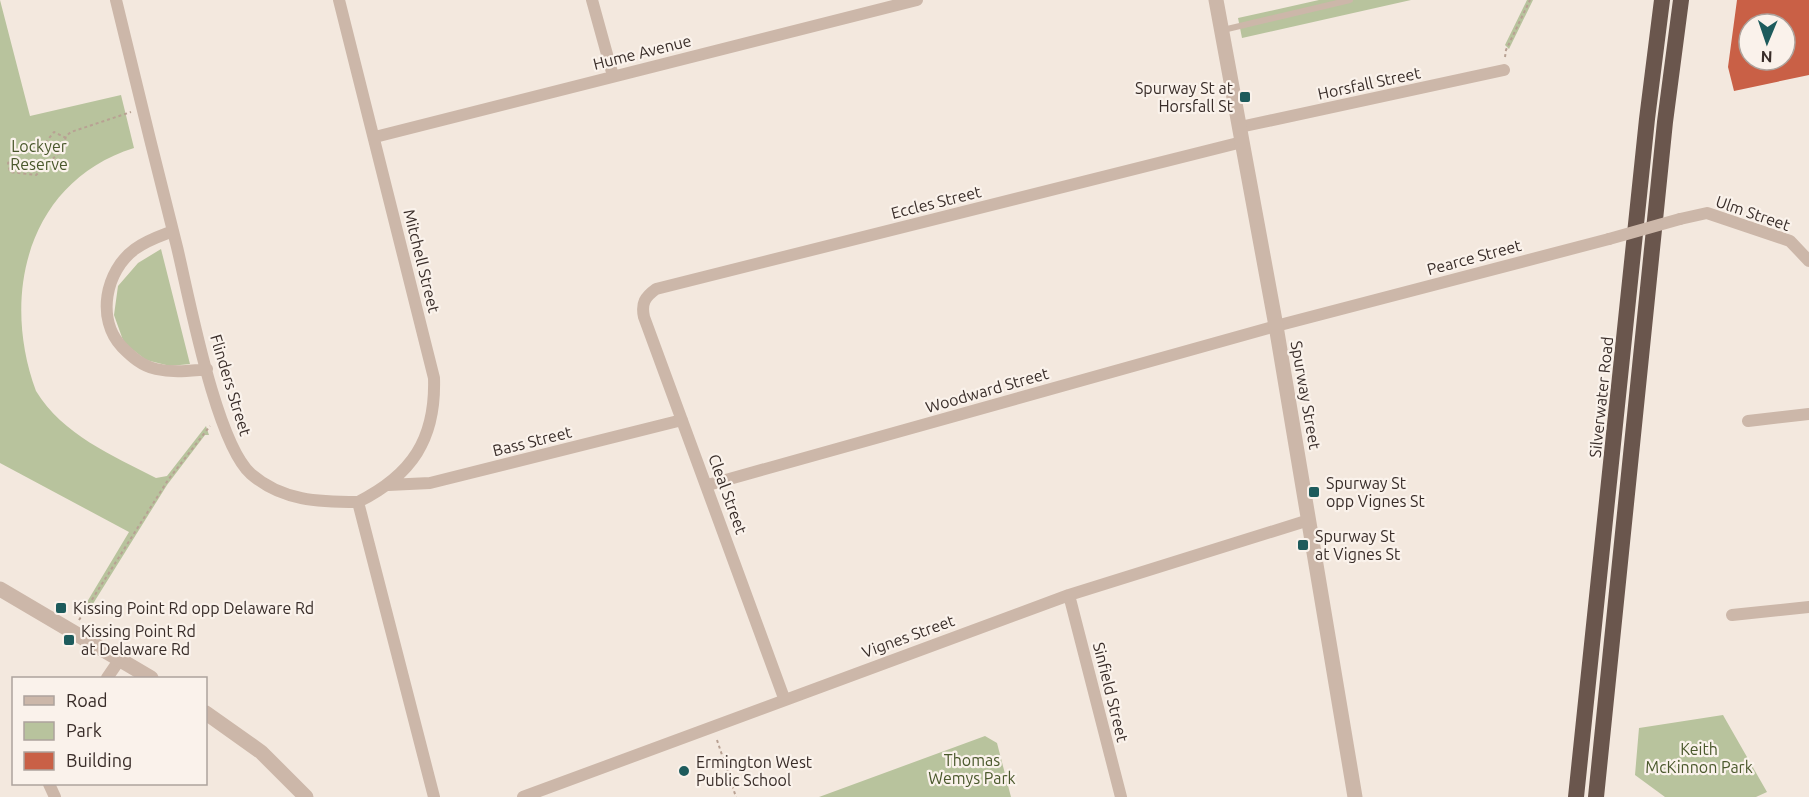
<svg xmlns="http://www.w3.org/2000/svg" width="1809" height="797" font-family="Ubuntu,sans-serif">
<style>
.green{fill:#b8c39d}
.building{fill:#c96046;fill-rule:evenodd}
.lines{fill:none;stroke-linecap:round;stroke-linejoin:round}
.path{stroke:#b8a193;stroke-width:2;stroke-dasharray:3 3;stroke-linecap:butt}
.service{stroke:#ccb7a9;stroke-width:6}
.minor{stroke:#ccb7a9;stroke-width:12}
.tertiary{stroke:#ccb7a9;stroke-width:15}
.trunk{stroke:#6a564d;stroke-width:16}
.minor-bridge{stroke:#ccb7a9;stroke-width:12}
.poi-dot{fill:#1d5b5c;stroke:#faf2eb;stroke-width:2}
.labels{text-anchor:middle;stroke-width:4.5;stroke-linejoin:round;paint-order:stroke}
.street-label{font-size:16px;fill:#392d29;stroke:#faf2eb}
.poi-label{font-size:16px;fill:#392d29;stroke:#faf2eb;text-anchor:start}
.park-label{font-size:16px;fill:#4a582c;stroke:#faf2eb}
</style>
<rect width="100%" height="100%" fill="#f3e8de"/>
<!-- green -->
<path class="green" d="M0 0 30 116 121 95 134 148C29 181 0 293 36 391 63 435 112 455 156 478L167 476 206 426 209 435H205L167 485 86 615 81 612 129 532 0 463Z
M1319 0H1411L1242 38 1238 18Z
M1527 0H1533L1509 49 1505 45Z
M161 249 190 364 170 366 146 360 124 343 114 315 118 286 138 263Z
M1723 715 1767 792 1756 797H1665L1635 775 1639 728Z
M985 736 997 743 1011 797H819Z"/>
<!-- building -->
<path class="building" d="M1737 0H1809V75L1734 91 1728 67ZM1749 24H1785V60H1749Z"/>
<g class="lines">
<!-- path -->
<path class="path" d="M1505 57 1506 50 1530 0
M66 138 54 132 46 142C20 148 28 134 8 163L10 172 36 175 63 149 66 136 71 132 131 112
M79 620 168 480 210 426
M717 740 736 797"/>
<!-- service -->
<path class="service" d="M1223 30 1350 0"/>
<!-- minor -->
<path class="minor" d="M116 0C136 82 156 165 177 247 189 297 216 443 251 474 282 501 319 502 358 502L434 797
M339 0 434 378C436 439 412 475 358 502
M592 0 613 76
M1240 127 1504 70
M375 137 917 0
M1680 219 1707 213 1790 241 1809 261
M173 231C160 236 147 240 135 249 105 271 96 319 122 347 132 357 142 366 156 369 173 373 190 371 207 369
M1748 421 1809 414
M388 485 430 483 682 420
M708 485 1276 326 1609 239
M1069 595 1121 797
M1732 615 1809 607
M107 678 120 659
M784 698 644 317C641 303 645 297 656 289L1242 142
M49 784 55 797
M523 797 1069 595 1309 520"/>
<!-- tertiary -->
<path class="tertiary" d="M1216 0 1276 326 1355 797
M0 589 151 678
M206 713 261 752 306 797"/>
<!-- trunk -->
<path class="trunk" d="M1576 797 1647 119 1662 0
M1596 797 1665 122 1681 0"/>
<!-- minor-bridge -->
<path class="minor-bridge" d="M1609 239 1680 219"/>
</g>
<!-- markers -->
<g class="poi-dot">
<rect x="1239" y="91" width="12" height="12" rx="3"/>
<rect x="1308" y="486" width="12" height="12" rx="3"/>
<rect x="1297" y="539" width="12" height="12" rx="3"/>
<rect x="55" y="602" width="12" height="12" rx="3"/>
<rect x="63" y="634" width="12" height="12" rx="3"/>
<circle cx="684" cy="771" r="6"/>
</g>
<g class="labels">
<!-- street labels -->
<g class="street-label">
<text transform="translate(642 52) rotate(-14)" y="6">Hume Avenue</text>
<text transform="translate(1369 83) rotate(-12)" y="6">Horsfall Street</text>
<text transform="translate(936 202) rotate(-14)" y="6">Eccles Street</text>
<text transform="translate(1753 213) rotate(19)" y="6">Ulm Street</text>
<text transform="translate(1474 257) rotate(-15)" y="6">Pearce Street</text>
<text transform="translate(422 261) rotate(76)" y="6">Mitchell Street</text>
<text transform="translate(231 385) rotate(73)" y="6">Flinders Street</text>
<text transform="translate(987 390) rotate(-16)" y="6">Woodward Street</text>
<text transform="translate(1306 395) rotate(80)" y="6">Spurway Street</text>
<text transform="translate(1601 397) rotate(-84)" y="6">Silverwater Road</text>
<text transform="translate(532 441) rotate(-14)" y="6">Bass Street</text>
<text transform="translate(728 494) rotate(70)" y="6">Cleal Street</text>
<text transform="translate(908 636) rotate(-20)" y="6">Vignes Street</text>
<text transform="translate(1111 692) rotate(76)" y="6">Sinfield Street</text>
</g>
<!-- poi labels -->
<g class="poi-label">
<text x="1233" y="94" text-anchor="end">Spurway St at<tspan x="1233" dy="18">Horsfall St</tspan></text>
<text x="1326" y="489">Spurway St<tspan x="1326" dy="18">opp Vignes St</tspan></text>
<text x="1315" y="542">Spurway St<tspan x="1315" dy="18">at Vignes St</tspan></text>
<text x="73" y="614">Kissing Point Rd opp Delaware Rd</text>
<text x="81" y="637">Kissing Point Rd<tspan x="81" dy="18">at Delaware Rd</tspan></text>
<text x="696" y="768">Ermington West<tspan x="696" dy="18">Public School</tspan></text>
</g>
<!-- park labels -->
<g class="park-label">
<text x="39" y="152">Lockyer<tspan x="39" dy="18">Reserve</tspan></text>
<text x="1699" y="755">Keith<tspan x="1699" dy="18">McKinnon Park</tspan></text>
<text x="972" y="766">Thomas<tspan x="972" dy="18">Wemys Park</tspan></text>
</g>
</g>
<!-- legend -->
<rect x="12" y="677" width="195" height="108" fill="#faf2eb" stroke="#ada39d" stroke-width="1.5"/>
<rect x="24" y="696" width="30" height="9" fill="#ccb7a9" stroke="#ada39d" stroke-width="1.5"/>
<text x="66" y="707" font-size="18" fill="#392d29">Road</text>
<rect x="24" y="722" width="30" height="18" fill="#b8c39d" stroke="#ada39d" stroke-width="1.5"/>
<text x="66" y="737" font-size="18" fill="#392d29">Park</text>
<rect x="24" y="752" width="30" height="18" fill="#c96046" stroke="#ada39d" stroke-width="1.5"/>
<text x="66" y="767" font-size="18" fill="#392d29">Building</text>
<!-- north arrow -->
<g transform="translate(1767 42) rotate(182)"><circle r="28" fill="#faf2eb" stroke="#ada39d" stroke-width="1.5"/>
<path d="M0-4.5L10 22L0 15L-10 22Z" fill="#1d5b5c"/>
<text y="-9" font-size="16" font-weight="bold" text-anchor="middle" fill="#392d29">N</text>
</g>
</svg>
